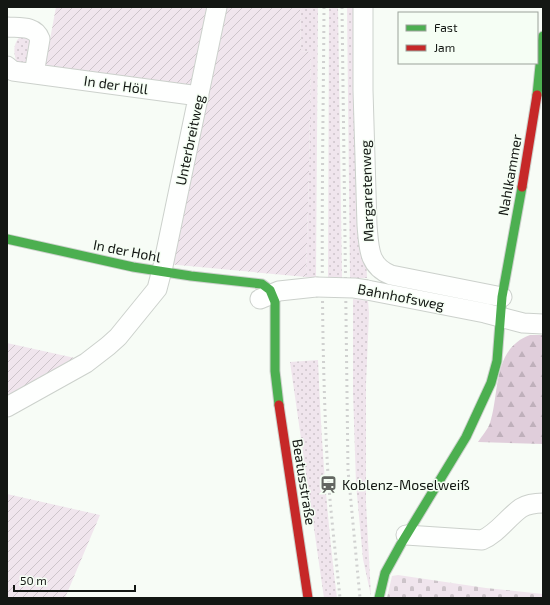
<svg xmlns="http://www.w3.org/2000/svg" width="550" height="605" font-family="'Exo 2',sans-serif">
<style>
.grass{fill:url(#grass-dots)}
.forest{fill:url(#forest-firs)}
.cemetery{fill:url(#cemetery-stones)}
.garden{fill:url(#garden-furrows)}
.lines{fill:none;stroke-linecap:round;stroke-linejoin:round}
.street-casing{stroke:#ccd1cc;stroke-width:21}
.fast-casing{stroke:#ccd1cc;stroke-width:11}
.jam-casing{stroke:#ccd1cc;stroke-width:11}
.street{stroke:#fefffe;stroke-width:19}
.fast{stroke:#4caf50;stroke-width:9}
.jam{stroke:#c62828;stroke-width:9}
.rail{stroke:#d0d1d0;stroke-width:3;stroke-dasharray:2 4;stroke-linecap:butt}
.street-bridge-casing{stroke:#ccd1cc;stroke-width:21;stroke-linecap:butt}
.street-bridge{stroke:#fefffe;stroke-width:19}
.labels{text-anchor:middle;stroke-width:3;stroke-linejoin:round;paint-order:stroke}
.street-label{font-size:14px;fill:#131713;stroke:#f5fef4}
.poi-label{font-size:14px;fill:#131713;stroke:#f5fef4;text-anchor:start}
</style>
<defs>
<pattern id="grass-dots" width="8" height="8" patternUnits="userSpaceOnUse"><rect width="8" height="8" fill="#f0e5ed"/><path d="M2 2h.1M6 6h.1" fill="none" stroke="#cdc4ca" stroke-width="1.8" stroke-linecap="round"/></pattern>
<pattern id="forest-firs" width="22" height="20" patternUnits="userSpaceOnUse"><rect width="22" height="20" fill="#e0cedb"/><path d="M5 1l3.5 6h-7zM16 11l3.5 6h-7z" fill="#bfb0bb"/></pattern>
<pattern id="cemetery-stones" width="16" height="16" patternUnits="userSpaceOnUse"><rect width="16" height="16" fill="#f0e5ed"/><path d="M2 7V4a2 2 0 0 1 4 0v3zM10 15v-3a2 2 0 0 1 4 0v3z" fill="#cdc4ca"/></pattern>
<pattern id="garden-furrows" width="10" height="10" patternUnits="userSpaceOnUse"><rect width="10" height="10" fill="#f0e5ed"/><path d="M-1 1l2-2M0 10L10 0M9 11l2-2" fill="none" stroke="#cdc4ca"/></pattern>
</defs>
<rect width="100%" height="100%" fill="#f7fcf6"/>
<!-- grass -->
<path class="grass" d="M300 7H318L316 277H306L309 173 311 52 301 51Z
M329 7H338L342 278 328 277Z
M347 7H357L367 278H350Z
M21 36 31 38V66L17 62C13 54 13 42 21 36Z
M353 299 368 301 369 313 366 384V503L371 596 363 559 356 484 353 392Z
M318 360C321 440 327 519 337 598H324L290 362Z"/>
<!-- forest -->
<path class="forest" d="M530 335H543V444L478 442C482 436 488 429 490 423 500 392 492 349 530 335Z"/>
<!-- cemetery -->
<path class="cemetery" d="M398 575 486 588 543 594V598H387L392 576Z"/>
<!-- garden -->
<path class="garden" d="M56 7H300L301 51 311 52 309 173 306 277 167 264 207 88 45 66Z
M7 343 84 360 7 401Z
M7 494 100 515 65 598H7Z"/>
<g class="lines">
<defs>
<path id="street" d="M363 7V90L367 225C369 247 368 266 391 275L502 297
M7 27C19 28 35 25 40 39L34 74
M7 66 13 71 199 96
M367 290 485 313 523 323 543 324
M260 299 279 291 316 287
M7 407 86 363 108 346 118 337 157 289 163 266 217 7
M406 535 482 540C498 533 507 518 521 508 528 504 536 503 543 503"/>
<path id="fast" d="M537 95 543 36
M7 239 133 267 191 276 262 284 270 290 275 302V371L279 405
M379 598 385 573 401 544 466 437 491 383 497 361 502 297 522 187"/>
<path id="jam" d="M522 187 537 95
M279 405 308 598"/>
</defs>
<!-- street casing -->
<use href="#street" class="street-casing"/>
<!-- fast casing -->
<use href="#fast" class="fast-casing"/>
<!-- jam casing -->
<use href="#jam" class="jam-casing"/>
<!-- street -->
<use href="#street" class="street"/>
<!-- fast -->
<use href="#fast" class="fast"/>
<!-- jam -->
<use href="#jam" class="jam"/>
<!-- rail -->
<path class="rail" d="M324 7C323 163 319 319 328 475 331 516 336 557 340 598
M342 7 348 470 360 598"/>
<defs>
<path id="street-bridge" d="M316 287 354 288 367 290"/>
</defs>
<!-- street-bridge casing -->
<use href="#street-bridge" class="street-bridge-casing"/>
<!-- street-bridge -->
<use href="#street-bridge" class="street-bridge"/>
</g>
<!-- icons -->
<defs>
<symbol id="station-bare" viewBox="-9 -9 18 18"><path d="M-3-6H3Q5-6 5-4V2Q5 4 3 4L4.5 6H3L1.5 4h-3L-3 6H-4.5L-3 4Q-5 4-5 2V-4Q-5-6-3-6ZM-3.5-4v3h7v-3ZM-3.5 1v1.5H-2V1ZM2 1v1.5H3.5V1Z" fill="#636762" stroke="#f5fef4" stroke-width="2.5" paint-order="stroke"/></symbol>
</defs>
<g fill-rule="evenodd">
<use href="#station-bare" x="316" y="472" width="25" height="25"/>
</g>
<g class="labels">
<!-- street labels -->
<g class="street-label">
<text transform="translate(116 85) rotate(8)" y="5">In der Höll</text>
<text transform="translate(190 140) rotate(-78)" y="5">Unterbreitweg</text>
<text transform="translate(510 175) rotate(-80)" y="5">Nahlkammer</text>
<text transform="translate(367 191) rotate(-92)" y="5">Margaretenweg</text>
<text transform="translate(127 251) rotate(11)" y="5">In der Hohl</text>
<text transform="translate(401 297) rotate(11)" y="5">Bahnhofsweg</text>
<text transform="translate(304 482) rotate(81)" y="5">Beatusstraße</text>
</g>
<!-- poi labels -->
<g class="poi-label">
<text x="342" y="490">Koblenz-Moselweiß</text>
</g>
</g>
<!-- border -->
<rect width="550" height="605" fill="none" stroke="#131713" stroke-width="16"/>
<!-- legend -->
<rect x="398" y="12" width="140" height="52" fill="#f5fef4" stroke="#9ba29a"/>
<rect x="406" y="25" width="20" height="6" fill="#4caf50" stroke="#9ba29a"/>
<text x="434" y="32" font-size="12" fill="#131713">Fast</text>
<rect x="406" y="45" width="20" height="6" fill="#c62828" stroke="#9ba29a"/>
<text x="434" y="52" font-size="12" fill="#131713">Jam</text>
<!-- scale -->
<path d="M14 585v6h121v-6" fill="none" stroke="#131713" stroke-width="2"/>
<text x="20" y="585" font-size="12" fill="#131713" stroke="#f5fef4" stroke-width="3" paint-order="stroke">50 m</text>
</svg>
